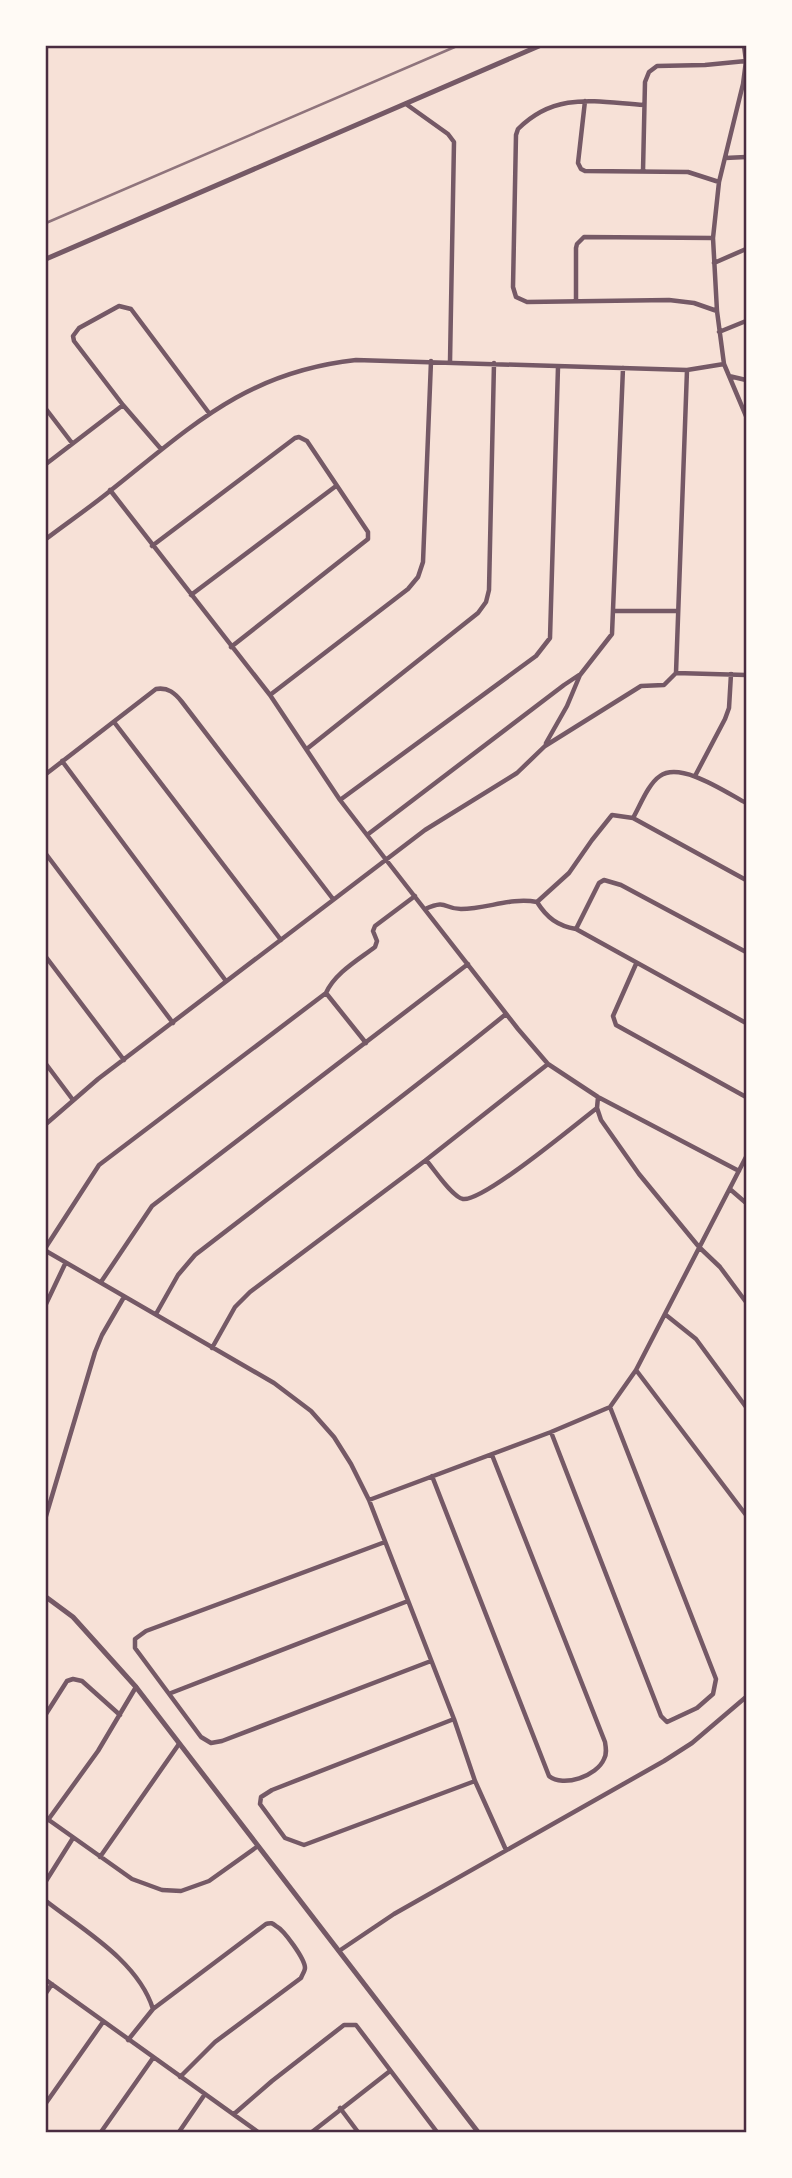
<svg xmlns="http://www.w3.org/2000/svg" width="792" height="2178" font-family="'Source Serif 4',serif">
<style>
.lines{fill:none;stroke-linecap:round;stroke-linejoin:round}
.minor{stroke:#755966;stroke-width:4.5}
.tertiary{stroke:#755966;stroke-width:5}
.rail{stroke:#8f747c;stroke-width:2.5}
.neatline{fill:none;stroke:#4a2c40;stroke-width:2.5}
</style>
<rect width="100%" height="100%" fill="#f7e1d7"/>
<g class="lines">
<!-- minor -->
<path class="minor" d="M744 46 746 61 743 84 719 182 713 238 717 311 724 364 746 416
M585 101 578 163 581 169 585 171 688 172 719 182
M406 104 448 134 454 142 450 362
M644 105C596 102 556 91 518 129L516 135 513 287 516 297 527 302 669 300 694 303 717 311
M725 158 746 157
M643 171 645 82 649 72 657 66 705 65 746 61
M714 263 746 249
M576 301V248L577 244 584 237 713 238
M719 332 746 321
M687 370 676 673 746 675
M729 376 746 380
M46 409 72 443
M161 449 123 405 74 341 73 336 79 328 119 306 131 309 209 413
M46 464 123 405
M110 490 270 695 340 800 387 861 518 1029 548 1064 598 1097 739 1171
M46 539C67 523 89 508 110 491 192 426 246 372 356 360L687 370 724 364
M152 546 295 438 299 437 307 441 368 532V539L231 647
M191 595 336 486
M614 611H678
M270 695 408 589 418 577 423 562 431 361
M114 722 281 940
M546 743 567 706 580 675 612 634 623 368
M308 748 478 613 486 602 489 590 494 363
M62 761 226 981
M46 774 156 689C168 687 175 693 182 702L333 899
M695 776 725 719 729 708 731 674
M340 800 536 656 550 638 558 367
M633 818C640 806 648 784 660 776 681 761 727 793 746 803
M367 835 564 685 579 675
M46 854 173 1023
M746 880 633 818 612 815 592 840 569 873 537 902C547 918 558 926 576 929L746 1023
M425 909C448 899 443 909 461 909 487 909 511 897 537 902
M576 929 599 883 604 880 621 885 746 952
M46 957 124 1060
M636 964 613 1016 616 1025 746 1097
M326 993C335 973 358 960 375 947L377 941 373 931 375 926 415 896
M46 1064 73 1100
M598 1097 597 1108 601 1120 639 1174 699 1247 720 1267 746 1302
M46 1124 98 1079 425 830 517 773 545 746 641 686 664 685 676 673
M426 1160C434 1169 452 1197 463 1199 483 1202 576 1124 597 1108
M731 1190 746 1203
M46 1247 99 1165 326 993 366 1043
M46 1251 274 1383 311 1411 334 1437 351 1464 369 1500 454 1719 475 1781 506 1850
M101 1282 152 1206 468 964
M46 1304 65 1264
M156 1314 178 1275 195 1255C298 1175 404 1097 506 1014
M666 1315 696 1339 746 1407
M212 1348 235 1307 250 1292 426 1160 548 1064
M636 1370 746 1515
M551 1432 661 1716 667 1722 697 1708 713 1694 716 1679 610 1407
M432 1476 549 1776C563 1788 597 1776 604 1759 607 1754 606 1748 605 1742L492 1455
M369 1500 551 1432 610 1407 636 1370 746 1157
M46 1516 95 1352 102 1335 124 1297
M385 1542 146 1631 135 1639V1648L201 1737 211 1743 222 1741 431 1661
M171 1693 408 1601
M46 1714 67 1681 73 1679 82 1681 120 1715
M454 1719 272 1790 261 1797 260 1804 285 1838 304 1845 475 1781
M46 1818 132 1879 162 1890 181 1891 209 1881 258 1846
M48 1820 98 1751 136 1687
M100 1857 179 1744
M46 1881 73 1838
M46 1901C83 1930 138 1961 153 2009
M339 1951 394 1914 664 1761 692 1743 746 1697
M46 1980 258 2132
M46 1993 52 1984
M128 2040 153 2009 266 1924C271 1923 271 1922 276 1926 284 1930 305 1959 305 1968 305 1971 302 1975 301 1978L215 2042 180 2077
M46 2103 103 2022
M340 2108 358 2132
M234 2114 272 2081 344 2025H356L437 2132
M101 2132 153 2058
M179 2132 205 2094
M312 2132 390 2071"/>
<!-- tertiary -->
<path class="tertiary" d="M46 259 539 46
M46 1597 73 1617 136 1687 478 2132"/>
<!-- rail -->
<path class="rail" d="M46 223 457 46"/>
</g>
<!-- border -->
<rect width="792" height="2178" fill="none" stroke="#fffaf5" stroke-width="94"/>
<rect x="47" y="47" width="698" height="2084" class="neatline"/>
</svg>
